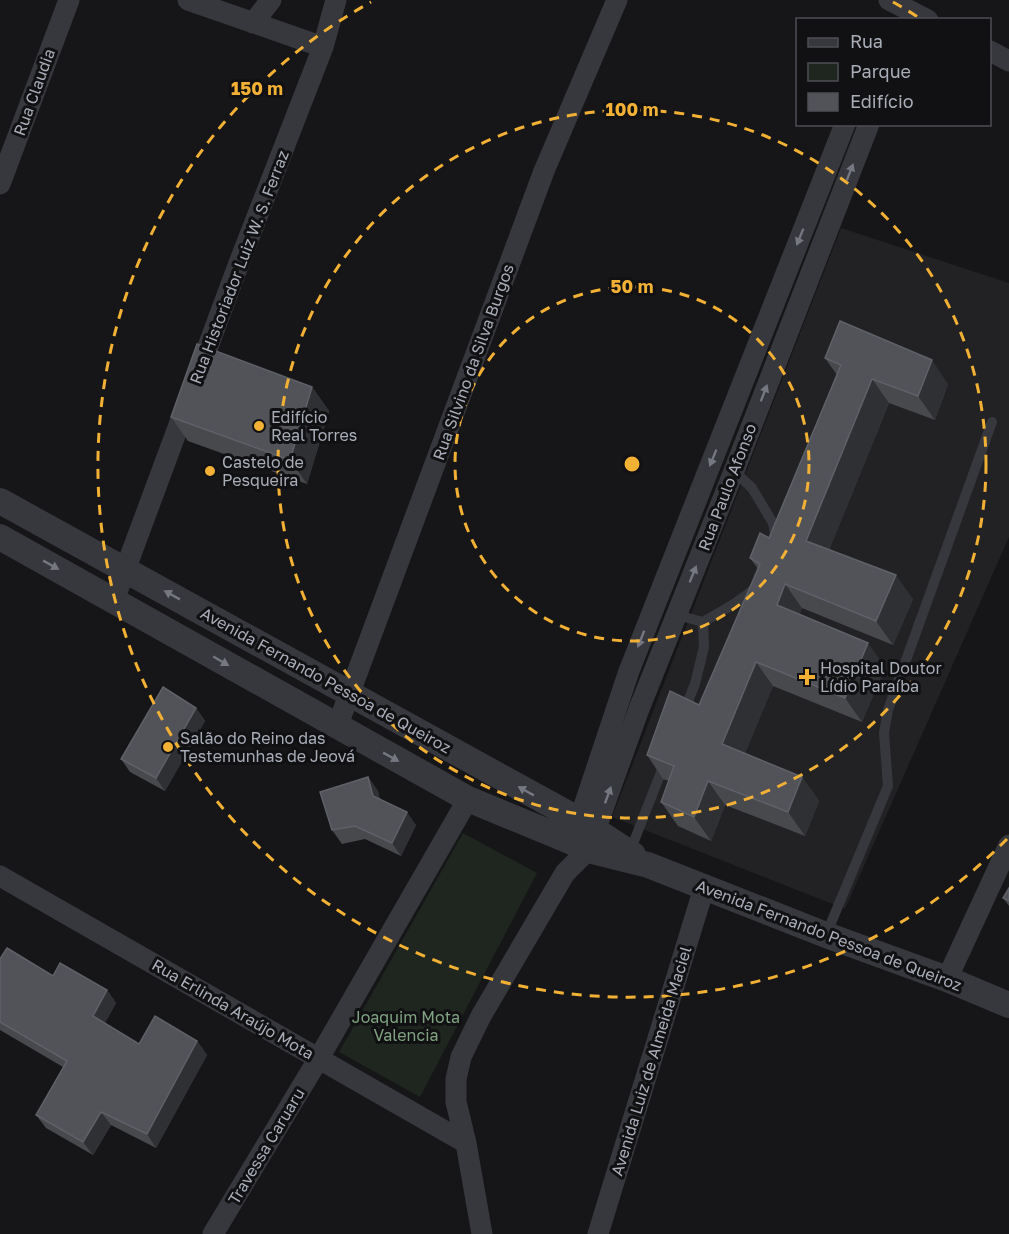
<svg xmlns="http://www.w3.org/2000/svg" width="1009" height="1234" font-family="'Golos Text',sans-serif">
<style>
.built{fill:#222225}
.green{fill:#1e261f}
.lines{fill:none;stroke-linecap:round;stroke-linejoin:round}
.service{stroke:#37383d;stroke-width:10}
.minor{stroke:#37383d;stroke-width:21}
.tertiary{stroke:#37383d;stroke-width:26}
.wall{fill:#47494d}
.shaded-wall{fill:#2f3033}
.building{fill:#525359;stroke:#5f6168;stroke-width:1.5}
.oneway{fill:#757881}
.ring{fill:none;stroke:#f2b134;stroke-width:3;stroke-dasharray:10 8}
.poi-dot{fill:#f2b134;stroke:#111113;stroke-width:2}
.labels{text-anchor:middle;stroke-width:6;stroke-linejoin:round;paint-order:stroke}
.street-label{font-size:16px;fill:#a8adb8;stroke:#111113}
.poi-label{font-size:16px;fill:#a8adb8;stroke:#111113;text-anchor:start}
.park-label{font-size:16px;fill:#7fa381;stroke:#111113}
.centre{fill:#f2b134;stroke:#111113;stroke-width:3}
.ring-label{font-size:18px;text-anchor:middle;font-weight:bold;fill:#f2b134;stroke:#111113;stroke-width:6;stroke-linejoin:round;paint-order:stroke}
</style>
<rect width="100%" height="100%" fill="#161618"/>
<!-- built -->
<path class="built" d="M841 228 1009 283V537L845 909 612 817Z"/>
<!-- green -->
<path class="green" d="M463 833 537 873 420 1097 339 1052Z"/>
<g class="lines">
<!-- service -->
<path class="service" d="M734 471 752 488 773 523 776 539
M677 615 703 622 704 647 695 684 684 711
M703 622C718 613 746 599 757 585
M629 854 665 762
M826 935 888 786 884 733 888 710 992 422"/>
<!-- minor -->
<path class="minor" d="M188 0 323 47
M889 0 928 20
M253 23 271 0
M990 51 1009 61
M0 184 69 0
M114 600 239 263 323 47 336 0
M337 727 544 171 617 0
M575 833 629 671 845 124
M0 876 466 1143
M947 979 1009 845
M213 1234 319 1058 468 799
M482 1234 466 1143 456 1102V1079L461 1057 481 1016 565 873 588 850 639 709 734 471 869 124
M598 1234 704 888"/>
<!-- tertiary -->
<path class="tertiary" d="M0 501 579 820 633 855
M0 537 468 799 572 842 588 850 648 865 826 935 947 979 1009 1005"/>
</g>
<!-- wall -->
<path class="wall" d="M825 358 948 384 935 420 889 403 829 550 913 599 893 645 802 608 799 615 885 667 862 722 773 686 745 753 802 777 819 801 805 836 725 805 711 841 678 826 661 802 669 781 663 779 647 755 699 705 758 569 750 558 769 538 837 375Z
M312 387 329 411 307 484 188 441 171 417Z
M196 708 205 721 165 791 130 772 121 759Z
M368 777 378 791 380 800 416 825 401 856 365 839 342 844 332 830Z
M1009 888V906L1003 898Z
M0 959 53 976 107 990 116 1003 105 1023 139 1044 197 1041 207 1055 156 1148 111 1125 93 1155 46 1128 36 1115 63 1067 0 1030Z"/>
<!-- shaded-wall -->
<path class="shaded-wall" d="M932 360 948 384 935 420 918 396Z
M872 379 889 403 823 565 806 541Z
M312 387 329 411 307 484 290 460Z
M896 575 913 599 893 645 876 621Z
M785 584 802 608 794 630 777 605Z
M868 643 885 667 862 722 845 698Z
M756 662 773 686 739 768 722 744Z
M196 708 205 721 165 791 156 778Z
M368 777 378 791 382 810 373 796Z
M802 777 819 801 805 836 788 812Z
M708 781 725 805 711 841 694 817Z
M407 812 416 825 401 856 392 843Z
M107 990 116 1003 102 1029 93 1016Z
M197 1041 207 1055 156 1148 147 1134Z
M101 1112 111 1125 93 1155 83 1142Z"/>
<!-- building -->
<path class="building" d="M840 321 932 360 918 396 872 379 806 541 896 575 876 621 785 584 777 605 868 643 845 698 756 662 722 744 802 777 788 812 708 781 694 817 661 802 674 766 647 755 670 691 699 705 760 564 750 558 760 533 769 538 841 365 825 358Z
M197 344 312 387 290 460 171 417Z
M163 687 196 708 156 778 121 759Z
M368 777 373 796 407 812 392 843 355 826 332 830 320 792Z
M1009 888V901L1003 898Z
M7 948 53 976 60 963 107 990 93 1016 139 1044 155 1016 197 1041 147 1134 101 1112 83 1142 36 1115 67 1061 0 1022V959Z"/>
<!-- one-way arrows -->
<defs><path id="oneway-solid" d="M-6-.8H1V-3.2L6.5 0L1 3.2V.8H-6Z" transform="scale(1.5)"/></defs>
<g class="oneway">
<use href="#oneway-solid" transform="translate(850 172) rotate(-69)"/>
<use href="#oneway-solid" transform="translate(800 237) rotate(112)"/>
<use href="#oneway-solid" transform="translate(764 393) rotate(-69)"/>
<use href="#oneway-solid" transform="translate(713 458) rotate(112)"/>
<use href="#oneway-solid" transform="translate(51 565) rotate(29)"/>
<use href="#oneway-solid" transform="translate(693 574) rotate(-68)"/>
<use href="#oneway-solid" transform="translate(172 595) rotate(-151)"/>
<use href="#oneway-solid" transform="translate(641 639) rotate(111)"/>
<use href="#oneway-solid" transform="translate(221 661) rotate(30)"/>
<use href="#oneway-solid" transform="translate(391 757) rotate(29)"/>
<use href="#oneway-solid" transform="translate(526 791) rotate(-151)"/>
<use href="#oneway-solid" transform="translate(608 795) rotate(-70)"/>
</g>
<!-- distance rings -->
<g class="ring">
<circle cx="632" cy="464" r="177"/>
<circle cx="632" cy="464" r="354"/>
<path d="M1007 839A531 531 0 1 1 371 2M893 2A531 531 0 0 1 921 19"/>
</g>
<!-- markers -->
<g class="poi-dot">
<circle cx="259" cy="426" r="6"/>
<circle cx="210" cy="471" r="6"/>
<path d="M804 668h6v6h6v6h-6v6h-6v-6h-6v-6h6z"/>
<circle cx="168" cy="747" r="6"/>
</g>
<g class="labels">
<!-- street labels -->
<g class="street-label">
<text transform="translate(34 92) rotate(-70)" y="6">Rua Claudia</text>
<text transform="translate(239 267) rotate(-69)" y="6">Rua Historiador Luiz W. S. Ferraz</text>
<text transform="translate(473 362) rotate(-70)" y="6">Rua Silvino da Silva Burgos</text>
<text transform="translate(727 487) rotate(-69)" y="6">Rua Paulo Afonso</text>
<text transform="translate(326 680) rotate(29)" y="6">Avenida Fernando Pessoa de Queiroz</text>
<text transform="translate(829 935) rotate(21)" y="6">Avenida Fernando Pessoa de Queiroz</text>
<text transform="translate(233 1009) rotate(30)" y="6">Rua Erlinda Araújo Mota</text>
<text transform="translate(651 1061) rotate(-73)" y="6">Avenida Luiz de Almeida Maciel</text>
<text transform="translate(266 1146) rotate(-59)" y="6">Travessa Caruaru</text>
</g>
<!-- poi labels -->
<g class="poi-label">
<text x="271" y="423">Edifício<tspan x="271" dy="18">Real Torres</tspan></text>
<text x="222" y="468">Castelo de<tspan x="222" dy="18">Pesqueira</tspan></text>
<text x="820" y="674">Hospital Doutor<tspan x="820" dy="18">Lídio Paraíba</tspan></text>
<text x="180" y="744">Salão do Reino das<tspan x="180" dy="18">Testemunhas de Jeová</tspan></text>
</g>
<!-- park labels -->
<g class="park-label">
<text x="406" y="1023">Joaquim Mota<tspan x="406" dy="18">Valencia</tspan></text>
</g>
</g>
<circle cx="632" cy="464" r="9" class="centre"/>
<g class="ring-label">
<text x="257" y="95">150 m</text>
<text x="632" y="116">100 m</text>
<text x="632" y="293">50 m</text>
</g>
<!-- legend -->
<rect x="796" y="18" width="195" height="108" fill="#111113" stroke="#4d4f55" stroke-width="1.5"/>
<rect x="808" y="38" width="30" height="9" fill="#37383d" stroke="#4d4f55" stroke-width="1.5"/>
<text x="850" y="48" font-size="18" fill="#a8adb8">Rua</text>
<rect x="808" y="63" width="30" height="18" fill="#1e261f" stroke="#4d4f55" stroke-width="1.5"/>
<text x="850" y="78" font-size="18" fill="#a8adb8">Parque</text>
<rect x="808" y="93" width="30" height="18" fill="#525359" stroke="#4d4f55" stroke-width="1.5"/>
<text x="850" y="108" font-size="18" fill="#a8adb8">Edifício</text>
</svg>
